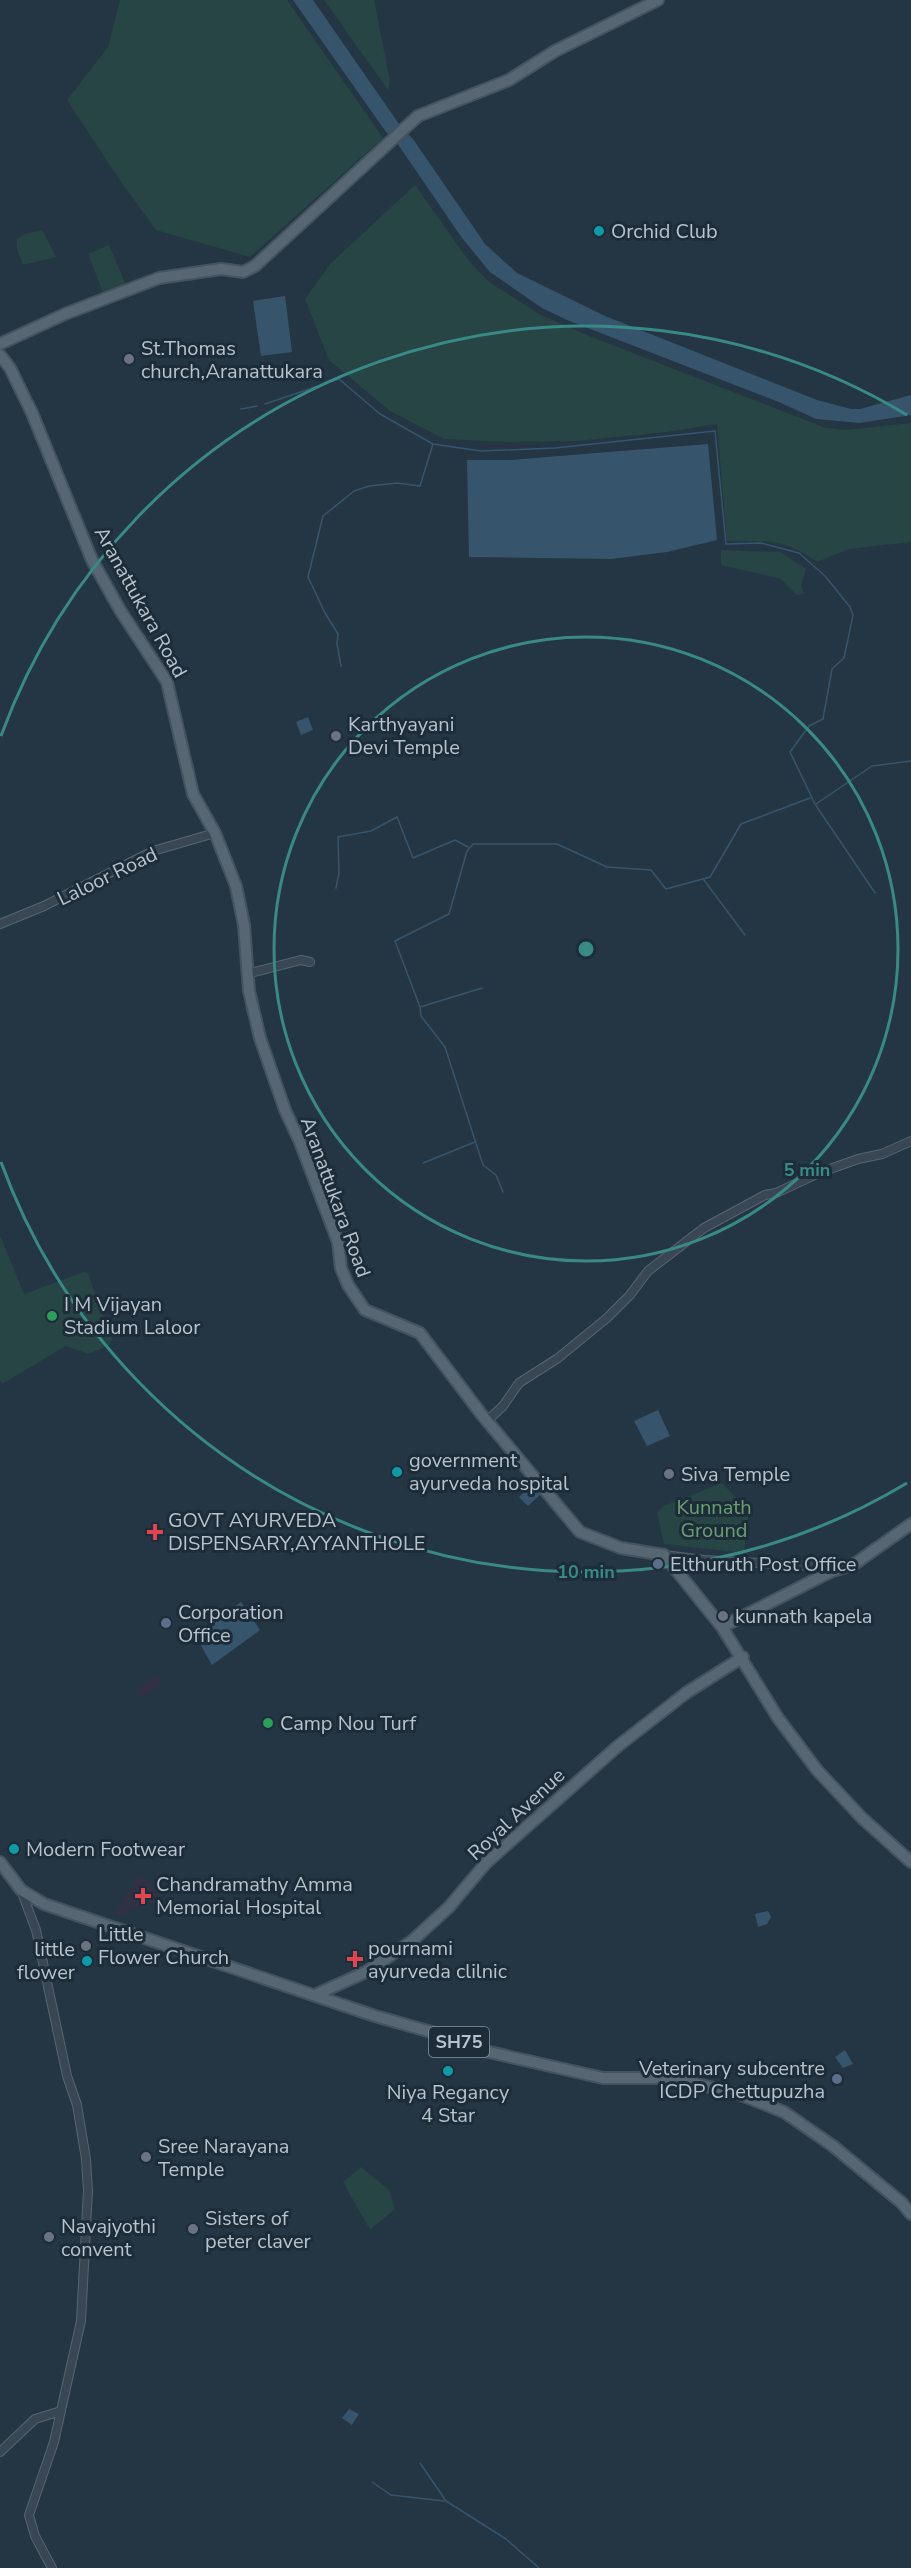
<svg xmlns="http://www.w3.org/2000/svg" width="911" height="2568" font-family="'Nunito Sans',sans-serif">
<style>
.medical{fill:#313144}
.green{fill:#264544}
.water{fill:#36556d}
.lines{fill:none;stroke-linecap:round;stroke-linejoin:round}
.stream{stroke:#36556d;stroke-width:1.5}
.minor-casing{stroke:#576571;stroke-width:10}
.major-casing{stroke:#455360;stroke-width:14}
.minor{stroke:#384753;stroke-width:8}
.major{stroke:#566773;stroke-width:10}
.ring{fill:none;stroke:#398986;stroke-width:3}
.culture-dot{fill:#0f9aa8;stroke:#1d2c39;stroke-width:2}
.worship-dot{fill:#6b7280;stroke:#1d2c39;stroke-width:2}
.leisure-dot{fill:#2e9e5b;stroke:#1d2c39;stroke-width:2}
.health-dot{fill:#e0444e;stroke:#1d2c39;stroke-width:2}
.service-dot{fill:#5c6f8a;stroke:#1d2c39;stroke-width:2}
.labels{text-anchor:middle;stroke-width:6;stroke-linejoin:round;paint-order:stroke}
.shield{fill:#1d2c39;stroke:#8895a1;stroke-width:1.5}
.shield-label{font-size:18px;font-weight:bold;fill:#b6c2cd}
.poi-label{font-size:20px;fill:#b6c2cd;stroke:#1d2c39;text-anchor:start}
.street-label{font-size:20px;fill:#b6c2cd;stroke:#1d2c39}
.park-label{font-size:20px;fill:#6aa06f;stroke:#1d2c39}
.centre{fill:#398986;stroke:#1d2c39;stroke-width:3}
.ring-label{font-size:18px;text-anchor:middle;font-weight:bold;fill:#398986;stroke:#1d2c39;stroke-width:6;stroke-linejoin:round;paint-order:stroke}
</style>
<rect width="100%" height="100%" fill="#243644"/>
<!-- medical -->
<path class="medical" d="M156 1675 161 1685 142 1698 135 1690Z
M140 1875 162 1896 153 1904 146 1897 136 1910 129 1909 123 1918 114 1913Z"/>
<!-- green -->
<path class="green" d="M120 0H287L383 138 250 257 156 230 117 176 67 100 108 47Z
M324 0H374L390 81 388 90Z
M415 185 469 261 488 281 539 314 584 334 826 428 845 430 911 423V542L849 549 817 562C782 537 767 542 727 541L717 424 667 432 577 441 504 442 444 439 390 411 329 360 305 299 330 264Z
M42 230 56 257 23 265 17 249V239L25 234Z
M109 245 126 285 104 295 88 254Z
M721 550 780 552 806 569 801 585 804 594 797 595 781 579 721 565Z
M0 1235 24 1294 84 1272 88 1274 112 1339 109 1345 89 1354 66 1346 2 1384 0 1380Z
M722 1483 749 1511 744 1553 664 1544 657 1513 664 1506Z
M361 2167 389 2190 395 2209 370 2230 343 2182Z"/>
<!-- water -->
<path class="water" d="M293 0H313L401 127 413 139 485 244 517 273 605 316 817 400 851 409H860L911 395V415L860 423 816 419 779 402 567 320 542 308 490 272 462 238 395 140 386 132Z
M285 296 292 352 261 356 253 301Z
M708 444 717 540 667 552 611 559 469 557 467 460H510Z
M308 717 313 730 301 735 296 722Z
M658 1410 670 1436 647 1446 634 1421Z
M532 1485 540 1495 528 1506 519 1497Z
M241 1602 260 1630 212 1665 195 1635Z
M768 1911 771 1917 767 1924 758 1927 755 1914Z
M845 2050 853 2064 843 2068 835 2057Z
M349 2409 359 2414 352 2425 342 2418Z"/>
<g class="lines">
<!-- stream -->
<path class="stream" d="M265 404 339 379 380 414 433 444 481 451 555 448 715 431 726 544 761 543 799 553 825 576 850 607 853 615 844 658 832 669 823 719 809 726 790 752 815 804 875 893
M241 409 257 406
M341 666 337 644 338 634 325 613 308 577 323 516 354 491 369 486 397 483 420 486 433 444
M816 804 872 766 911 761
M704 880 745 935
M336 888 339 873 338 837 371 831 397 817 413 858 455 840 468 847
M420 1007 482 988
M423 1163 475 1142
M503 1192 496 1175 483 1165 445 1047 421 1016 420 1007 395 941 449 914 467 851 473 844H557L607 867 651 870 666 889 710 877 741 824 810 798
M420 2463 446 2501 506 2539 539 2568
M372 2482 391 2495 444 2501"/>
<defs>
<path id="minor" d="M0 924 44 906 153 851 215 833
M247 974 301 960 310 962
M487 1421 503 1406 519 1383 558 1358 607 1318 630 1295 648 1271 704 1228 765 1195 776 1193 819 1173 858 1159 882 1154 911 1141
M664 1555 704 1560 811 1566 832 1571
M21 1890 36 1930 67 2076 77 2105 86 2159 88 2191 81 2321 54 2442 29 2515 35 2536 52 2568
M0 2452 35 2419 61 2411"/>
<path id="major" d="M0 344 65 314 159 278 221 269 243 272 255 266 418 116 509 80 555 51 658 0
M0 355 10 368 32 413 92 560 120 610 167 682 193 794 215 833 236 886 244 925 249 991 260 1038 285 1110 300 1142 338 1242 341 1268 348 1285 365 1310 420 1333 482 1415 580 1532 621 1548 664 1555 722 1627 778 1718 817 1770 862 1818 911 1862
M722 1627 832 1571 853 1565 911 1524
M0 1862 21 1890 44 1904 375 2016 442 2035 476 2049 603 2078H672L739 2094 784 2112 833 2146 902 2203 911 2214
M315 1995 366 1972 412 1941 449 1907 486 1863 618 1746 686 1693 743 1657"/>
</defs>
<!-- minor casing -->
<use href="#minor" class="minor-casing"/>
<!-- major casing -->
<use href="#major" class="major-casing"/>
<!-- minor -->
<use href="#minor" class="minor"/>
<!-- major -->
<use href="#major" class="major"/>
</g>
<!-- distance rings -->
<g class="ring">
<circle cx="586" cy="949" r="312"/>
<path d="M907 1483A623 623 0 0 1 1 1162M1 736A623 623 0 0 1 907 415"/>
</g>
<!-- markers -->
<g class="culture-dot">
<circle cx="599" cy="231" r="6"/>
<circle cx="397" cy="1472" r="6"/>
<circle cx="14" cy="1849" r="6"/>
<circle cx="87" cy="1961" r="6"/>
<circle cx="448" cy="2071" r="6"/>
</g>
<g class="worship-dot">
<circle cx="129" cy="359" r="6"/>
<circle cx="336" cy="736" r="6"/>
<circle cx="669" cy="1474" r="6"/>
<circle cx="723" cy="1616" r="6"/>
<circle cx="86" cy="1946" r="6"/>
<circle cx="146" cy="2157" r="6"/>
<circle cx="193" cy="2229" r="6"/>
<circle cx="49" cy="2237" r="6"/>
</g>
<g class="leisure-dot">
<circle cx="52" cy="1316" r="6"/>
<circle cx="268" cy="1723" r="6"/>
</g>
<g class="health-dot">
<path d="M152 1523h6v6h6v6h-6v6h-6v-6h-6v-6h6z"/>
<path d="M140 1887h6v6h6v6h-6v6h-6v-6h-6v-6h6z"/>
<path d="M352 1950h6v6h6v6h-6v6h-6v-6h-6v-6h6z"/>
</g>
<g class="service-dot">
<circle cx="658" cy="1564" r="6"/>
<circle cx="166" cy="1623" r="6"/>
<circle cx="837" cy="2079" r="6"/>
</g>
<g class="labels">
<!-- shield labels -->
<rect class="shield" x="429" y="2027" width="60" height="30" rx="4.5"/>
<g class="shield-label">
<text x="459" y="2048">SH75</text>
</g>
<!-- poi labels -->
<g class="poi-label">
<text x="611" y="238">Orchid Club</text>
<text x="141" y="355">St.Thomas<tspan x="141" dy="23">church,Aranattukara</tspan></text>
<text x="348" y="731">Karthyayani<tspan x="348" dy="23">Devi Temple</tspan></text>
<text x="64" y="1311">I M Vijayan<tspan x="64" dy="23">Stadium Laloor</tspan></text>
<text x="409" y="1467">government<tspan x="409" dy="23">ayurveda hospital</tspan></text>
<text x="681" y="1481">Siva Temple</text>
<text x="168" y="1527">GOVT AYURVEDA<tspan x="168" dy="23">DISPENSARY,AYYANTHOLE</tspan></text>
<text x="670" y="1571">Elthuruth Post Office</text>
<text x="178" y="1619">Corporation<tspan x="178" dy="23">Office</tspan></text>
<text x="735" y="1623">kunnath kapela</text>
<text x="280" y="1730">Camp Nou Turf</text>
<text x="26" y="1856">Modern Footwear</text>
<text x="156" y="1891">Chandramathy Amma<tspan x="156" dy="23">Memorial Hospital</tspan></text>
<text x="98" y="1941">Little<tspan x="98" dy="23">Flower Church</tspan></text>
<text x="368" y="1955">pournami<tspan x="368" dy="23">ayurveda clilnic</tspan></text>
<text x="75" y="1956" text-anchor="end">little<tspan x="75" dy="23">flower</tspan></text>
<text x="825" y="2075" text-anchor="end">Veterinary subcentre<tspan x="825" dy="23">ICDP Chettupuzha</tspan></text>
<text x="448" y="2099" text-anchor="middle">Niya Regancy<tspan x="448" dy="23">4 Star</tspan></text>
<text x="158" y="2153">Sree Narayana<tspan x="158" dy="23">Temple</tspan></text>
<text x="205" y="2225">Sisters of<tspan x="205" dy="23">peter claver</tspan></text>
<text x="61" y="2233">Navajyothi<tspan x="61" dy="23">convent</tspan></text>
</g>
<!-- street labels -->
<g class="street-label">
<text transform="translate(141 602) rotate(61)" y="7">Aranattukara Road</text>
<text transform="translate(107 876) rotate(-26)" y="7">Laloor Road</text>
<text transform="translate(336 1197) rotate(70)" y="7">Aranattukara Road</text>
<text transform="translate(516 1814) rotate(-43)" y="7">Royal Avenue</text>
</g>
<!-- park labels -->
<g class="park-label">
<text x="714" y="1514">Kunnath<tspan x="714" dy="23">Ground</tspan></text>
</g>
</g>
<circle cx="586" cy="949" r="9" class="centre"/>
<g class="ring-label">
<text x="807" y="1176">5 min</text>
<text x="586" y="1578">10 min</text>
</g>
</svg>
